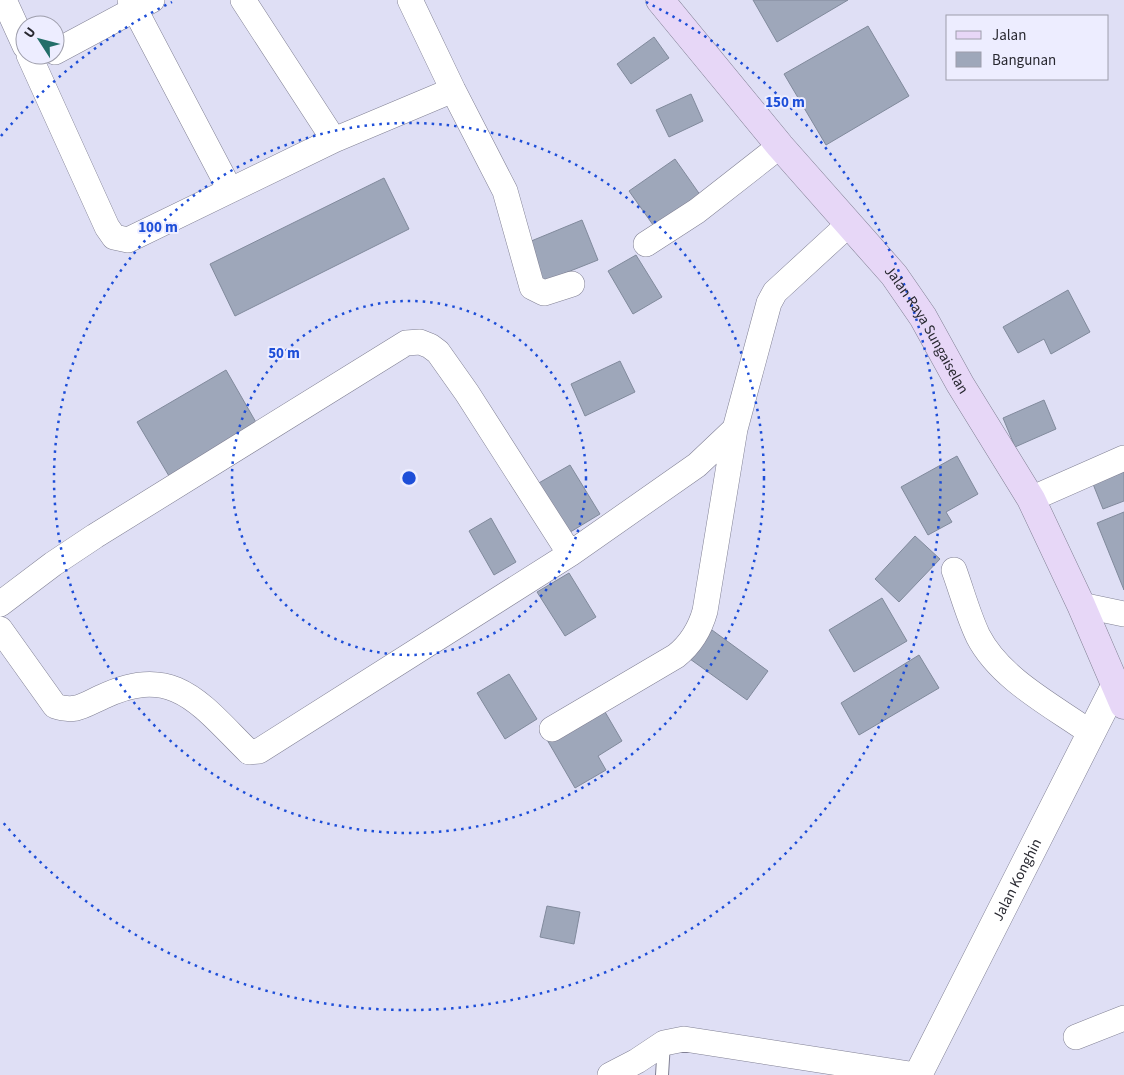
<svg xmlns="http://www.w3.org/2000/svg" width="1124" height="1075" font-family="'Source Sans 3',sans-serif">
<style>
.building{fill:#9ea7ba;stroke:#818a9c}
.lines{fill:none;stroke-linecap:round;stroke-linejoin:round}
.service-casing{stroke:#818094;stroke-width:14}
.minor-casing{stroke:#818094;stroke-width:26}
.tertiary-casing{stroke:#818094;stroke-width:29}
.secondary-casing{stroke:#818094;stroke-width:29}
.service{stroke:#fff;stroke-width:12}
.minor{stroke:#fff;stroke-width:25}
.tertiary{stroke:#fff;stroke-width:28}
.secondary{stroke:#e7d7f7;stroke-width:28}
.ring{fill:none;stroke:#1d4ed8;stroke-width:2.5;stroke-dasharray:2.5 5}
.labels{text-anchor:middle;stroke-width:4;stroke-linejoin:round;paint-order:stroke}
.street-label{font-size:15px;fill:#282830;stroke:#ededff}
.centre{fill:#1d4ed8;stroke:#ededff;stroke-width:2.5}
.ring-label{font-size:15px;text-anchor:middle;font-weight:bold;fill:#1d4ed8;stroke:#ededff;stroke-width:4;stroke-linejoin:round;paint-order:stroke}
</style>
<rect width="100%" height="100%" fill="#dfdff5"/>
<!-- building -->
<path class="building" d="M753 0H848L777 42Z
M868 26 909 96 826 145 784 74Z
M654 37 669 58 631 84 617 64Z
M691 94 703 121 669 137 656 110Z
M675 159 703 199 658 232 629 191Z
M384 178 409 229 235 316 210 264Z
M582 220 598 260 540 283 524 244Z
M636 255 662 297 633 314 608 271Z
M1068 290 1090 332 1051 354 1044 339 1018 353 1003 327Z
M620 361 635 392 585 416 571 384Z
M226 370 257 424 169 476 137 422Z
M1044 400 1056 429 1015 447 1003 418Z
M957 456 978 494 946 512 952 522 928 535 901 487Z
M570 465 600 514 567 534 537 484Z
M1124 472V501L1103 509 1093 484Z
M1124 512V590L1097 523Z
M491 518 516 562 494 575 469 531Z
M915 536 940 559 899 602 875 579Z
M569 573 596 617 565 636 537 592Z
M882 598 907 641 854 672 829 630Z
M712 630 768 671 747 700 690 659Z
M919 655 939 688 859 735 841 703Z
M509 674 537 719 505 739 477 693Z
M601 705 622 741 598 756 606 770 575 788 546 738Z
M547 906 580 912 574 944 540 937Z"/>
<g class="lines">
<defs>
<path id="service" d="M662 1075 664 1043"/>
<path id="minor" d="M4 0 25 46
M130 0 230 190
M243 0 334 140 453 90
M410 0 453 90 505 191 532 287 544 293 572 284
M55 52 152 0
M29 55 107 227 114 237 128 240 334 140
M646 244 697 211 780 146
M1031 499 1124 458
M954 570C962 592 968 615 978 636 1000 679 1053 706 1091 733
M0 604 53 564 95 536 406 343 420 342 430 346 438 352 467 393 570 554
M1081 605 1124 614
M0 629 55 706C76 713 84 705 102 697 174 662 201 705 249 752L259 751 570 554 697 465 735 429 769 303 775 292 849 224
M552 729 676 656C691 644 700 629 705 611L735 429
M1076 1037 1124 1018
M610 1075 637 1061 664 1043 684 1039 916 1075"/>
<g id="tertiary">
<path id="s1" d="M918 1075 1116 684"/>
</g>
<g id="secondary">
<path id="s2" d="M660 0 780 146 894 275 923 317 960 384 1031 499 1081 605 1124 705"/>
</g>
</defs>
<!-- service casing -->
<use href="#service" class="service-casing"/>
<!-- minor casing -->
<use href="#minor" class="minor-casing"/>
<!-- tertiary casing -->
<use href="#tertiary" class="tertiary-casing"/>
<!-- secondary casing -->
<use href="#secondary" class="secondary-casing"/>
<!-- service -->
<use href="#service" class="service"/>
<!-- minor -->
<use href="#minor" class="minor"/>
<!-- tertiary -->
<use href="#tertiary" class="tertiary"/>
<!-- secondary -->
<use href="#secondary" class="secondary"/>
</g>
<!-- distance rings -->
<g class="ring">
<circle cx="409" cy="478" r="177"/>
<circle cx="409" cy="478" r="355"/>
<path d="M1 136A532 532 0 0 1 172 2M646 2A532 532 0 1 1 1 820"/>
</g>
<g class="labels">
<!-- street labels -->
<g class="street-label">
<text dy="5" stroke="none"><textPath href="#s2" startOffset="425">Jalan Raya Sungaiselan</textPath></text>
<text dy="5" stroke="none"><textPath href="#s1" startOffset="219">Jalan Konghin</textPath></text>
</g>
</g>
<circle cx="409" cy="478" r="8" class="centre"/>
<g class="ring-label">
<text x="785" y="107">150 m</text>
<text x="158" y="232">100 m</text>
<text x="284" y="358">50 m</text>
</g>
<!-- legend -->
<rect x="946" y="15" width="162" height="65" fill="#ededff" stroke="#9e9eac"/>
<rect x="956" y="31" width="25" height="8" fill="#e7d7f7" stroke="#9e9eac"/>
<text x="992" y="40" font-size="15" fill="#282830">Jalan</text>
<rect x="956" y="52" width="25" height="15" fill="#9ea7ba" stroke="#9e9eac"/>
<text x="992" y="65" font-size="15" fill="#282830">Bangunan</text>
<!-- north arrow -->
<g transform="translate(40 40) rotate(306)"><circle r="24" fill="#ededff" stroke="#9e9eac"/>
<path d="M0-4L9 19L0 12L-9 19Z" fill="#236e69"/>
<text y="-8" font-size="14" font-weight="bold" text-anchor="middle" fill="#282830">U</text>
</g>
</svg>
